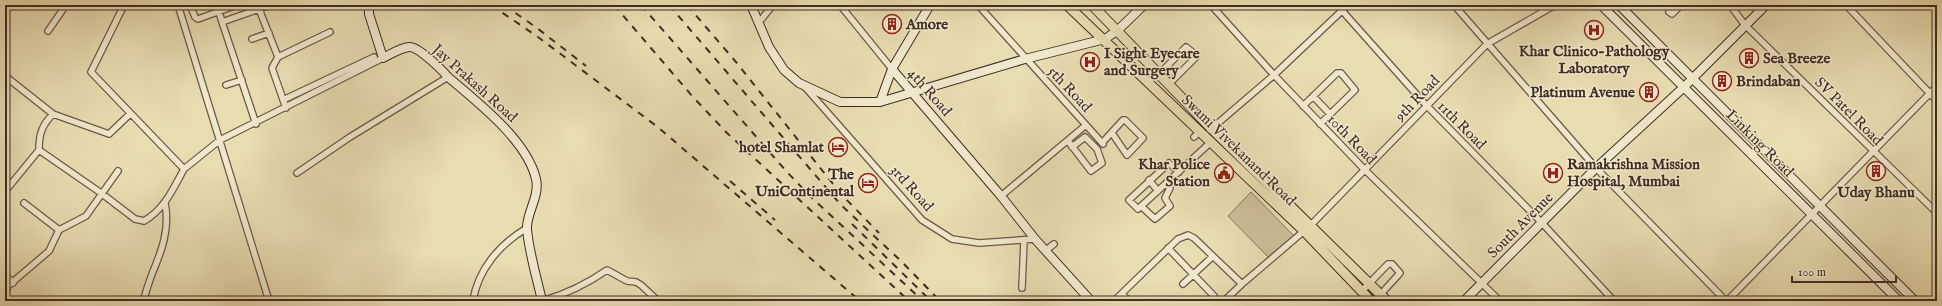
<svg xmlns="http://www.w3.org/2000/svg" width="1942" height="306" font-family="'IM FELL English',serif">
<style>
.green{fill:#ccbe99;stroke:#86765f}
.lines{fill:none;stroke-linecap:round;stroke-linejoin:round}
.street-casing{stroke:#6b5948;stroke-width:8}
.secondary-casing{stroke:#412d25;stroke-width:10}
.primary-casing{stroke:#412d25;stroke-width:11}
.street{stroke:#f0e8cc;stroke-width:5.5}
.secondary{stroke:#f0e8cc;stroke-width:8}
.primary{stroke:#e8dcb1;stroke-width:9}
.rail{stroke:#412d25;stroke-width:2;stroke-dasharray:7 7;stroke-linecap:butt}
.labels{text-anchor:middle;stroke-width:3;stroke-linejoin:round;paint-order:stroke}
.poi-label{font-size:15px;font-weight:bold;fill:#412d25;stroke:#f0e8cc;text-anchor:start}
.street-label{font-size:15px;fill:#412d25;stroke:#f0e8cc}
</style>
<rect width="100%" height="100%" fill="#e8dcb1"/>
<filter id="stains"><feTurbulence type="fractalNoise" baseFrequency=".005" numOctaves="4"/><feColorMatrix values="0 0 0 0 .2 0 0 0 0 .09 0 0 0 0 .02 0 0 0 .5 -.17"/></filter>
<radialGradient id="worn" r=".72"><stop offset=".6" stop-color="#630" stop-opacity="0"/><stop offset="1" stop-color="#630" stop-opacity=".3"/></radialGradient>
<!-- green -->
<path class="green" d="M1251 192 1294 236 1268 257 1228 216Z"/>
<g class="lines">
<defs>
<path id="street" d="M124 5 91 72 184 169 220 140 383 58
M178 5C209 104 238 203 269 301
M190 5 195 17 198 19 237 5
M217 5 222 22
M840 5 892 69
M978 5 1086 125 1001 196
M1211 5 1274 75 1364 169 1500 301
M1337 5 1426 105 1542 223 1614 301
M1454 5 1596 168 1726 301
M1730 5 1745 25 1937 213
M1846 5 1937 101
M259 9 270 5
M1669 12 1672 14 1681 5
M760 21 773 5
M48 31 66 5
M252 39 269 33
M278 57 330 32
M1159 74 1186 47 1196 55V57L1169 84
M5 76 53 114 109 134 130 114
M226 85 242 80
M805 87 922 220 952 239 979 243 1035 239
M1313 96 1330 114
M283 100 374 57
M1303 106 1337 73H1341L1355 90 1320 124
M256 124 222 22 259 9 278 57 272 68 286 108
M1086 125 1103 144
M1210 130 1274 75 1348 5
M1194 137 1200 132
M1068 141 1091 171 1102 163 1097 149 1085 137 1072 147
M1102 143 1123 120H1125L1143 138 1127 155 1112 133
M39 150 101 193 135 219 144 221C164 210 173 189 184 169
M1179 172 1169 163 1129 200 1138 209 1211 142
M297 173 350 137 448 77
M1149 180 1158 191
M7 189 39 150C39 134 42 125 53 114
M24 203 59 230
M1141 206 1155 219 1170 206 1165 198 1170 188 1166 184
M1310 226 1487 44 1555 5
M1168 248 1214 296
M1045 251 1054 244
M5 275 13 283
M1183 284 1212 257
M1022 288 1024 240
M1362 291 1388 264H1392L1400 273 1380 295
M5 294 8 286 49 251 59 230 86 216 118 171
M1122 294 1129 301
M144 301C145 292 149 283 152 274 162 250 170 229 165 203
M473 301C478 269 500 244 527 228
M542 301C566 294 587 284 607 270L627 281 636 282 641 285 658 301
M1114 301 1178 239 1188 235 1194 238 1242 284
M1224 301 1242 284 1304 231
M1727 301 1937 86
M1933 301 1937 296"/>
<path id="secondary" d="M369 5V14L383 58C391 54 400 48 409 47 418 46 442 70 448 77 477 102 527 140 536 179 540 197 526 213 527 229 529 253 537 278 542 301
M751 5 769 47 784 70 799 83 840 102H880L1025 59 1105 39 1118 30 1144 5
M1601 5 1899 301
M1619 5 1915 301
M892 69 1001 196 1035 239 1091 301
M880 102 892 69 930 5
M1464 301 1596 168 1684 87 1766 5"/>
<path id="primary" d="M1067 5 1304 231 1371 301
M1092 5 1211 128 1387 301"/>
</defs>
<!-- street casing -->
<use href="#street" class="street-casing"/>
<!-- secondary casing -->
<use href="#secondary" class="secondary-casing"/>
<!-- primary casing -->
<use href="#primary" class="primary-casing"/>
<!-- street -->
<use href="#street" class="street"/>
<!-- secondary -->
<use href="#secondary" class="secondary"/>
<!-- primary -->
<use href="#primary" class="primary"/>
<!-- rail -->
<path class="rail" d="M491 5 538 37 659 128 860 301
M504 5 537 28 586 66
M614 5 693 97 727 133 909 301
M641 5 787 172 811 197 923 301
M669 5 841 205 902 262 940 301
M687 5 736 62 841 194 879 233
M730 181 775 220
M852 224 931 301"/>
</g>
<!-- icons -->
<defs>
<symbol id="building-ring" viewBox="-11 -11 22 22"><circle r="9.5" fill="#f0e8cc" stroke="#8f2418" stroke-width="1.5"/><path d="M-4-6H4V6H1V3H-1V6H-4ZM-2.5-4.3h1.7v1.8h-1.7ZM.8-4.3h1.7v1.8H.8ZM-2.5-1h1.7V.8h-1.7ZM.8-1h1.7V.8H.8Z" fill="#8f2418"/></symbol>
<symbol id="hospital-ring" viewBox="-11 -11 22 22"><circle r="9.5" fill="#f0e8cc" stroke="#8f2418" stroke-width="1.5"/><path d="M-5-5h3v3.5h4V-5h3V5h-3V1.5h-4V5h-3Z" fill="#8f2418"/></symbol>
<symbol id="hotel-ring" viewBox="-11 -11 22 22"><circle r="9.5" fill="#f0e8cc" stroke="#8f2418" stroke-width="1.5"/><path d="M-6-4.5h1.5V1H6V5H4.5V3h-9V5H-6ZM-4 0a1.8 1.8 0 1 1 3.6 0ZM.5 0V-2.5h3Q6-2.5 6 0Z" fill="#8f2418"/></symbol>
<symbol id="civic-ring" viewBox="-11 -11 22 22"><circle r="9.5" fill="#f0e8cc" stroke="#8f2418" stroke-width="1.5"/><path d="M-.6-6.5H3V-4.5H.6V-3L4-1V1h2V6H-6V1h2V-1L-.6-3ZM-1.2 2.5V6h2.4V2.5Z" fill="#8f2418"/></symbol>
</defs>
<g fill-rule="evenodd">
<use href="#building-ring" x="881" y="13" width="22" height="22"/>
<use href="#hospital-ring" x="1583" y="19" width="22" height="22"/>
<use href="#building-ring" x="1738" y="47" width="22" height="22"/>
<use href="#hospital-ring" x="1079" y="51" width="22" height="22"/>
<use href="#building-ring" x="1711" y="70" width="22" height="22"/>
<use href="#building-ring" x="1638" y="81" width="22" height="22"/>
<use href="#hotel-ring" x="827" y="136" width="22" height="22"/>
<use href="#building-ring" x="1865" y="160" width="22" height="22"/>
<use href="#civic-ring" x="1213" y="162" width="22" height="22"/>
<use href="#hospital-ring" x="1542" y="162" width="22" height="22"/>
<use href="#hotel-ring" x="857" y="172" width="22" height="22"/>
</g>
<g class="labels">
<!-- poi labels -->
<g class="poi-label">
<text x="906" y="29">Amore</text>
<text x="1594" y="56" text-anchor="middle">Khar Clinico-Pathology<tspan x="1594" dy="17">Laboratory</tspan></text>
<text x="1104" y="58">I Sight Eyecare<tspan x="1104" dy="17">and Surgery</tspan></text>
<text x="1763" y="63">Sea Breeze</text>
<text x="1736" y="86">Brindaban</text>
<text x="1635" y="97" text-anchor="end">Platinum Avenue</text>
<text x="824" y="152" text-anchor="end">hotel Shamlat</text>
<text x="1210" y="169" text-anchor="end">Khar Police<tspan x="1210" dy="17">Station</tspan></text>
<text x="1567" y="169">Ramakrishna Mission<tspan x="1567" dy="17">Hospital, Mumbai</tspan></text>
<text x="854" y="179" text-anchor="end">The<tspan x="854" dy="17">UniContinental</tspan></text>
<text x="1876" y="197" text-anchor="middle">Uday Bhanu</text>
</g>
<!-- street labels -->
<g class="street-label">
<text transform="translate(475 83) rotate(42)" y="5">Jay Prakash Road</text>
<text transform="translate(1070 89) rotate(47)" y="5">5th Road</text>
<text transform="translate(930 92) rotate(49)" y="5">4th Road</text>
<text transform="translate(1417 98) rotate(-46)" y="5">9th Road</text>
<text transform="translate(1849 111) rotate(45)" y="5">SV Patel Road</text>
<text transform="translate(1462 125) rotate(45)" y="5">11th Road</text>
<text transform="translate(1352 139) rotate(46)" y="5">10th Road</text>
<text transform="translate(1760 143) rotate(45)" y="5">Linking Road</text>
<text transform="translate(1239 150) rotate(44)" y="5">Swami Vivekanand Road</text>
<text transform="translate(912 188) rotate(48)" y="5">3rd Road</text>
<text transform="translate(1520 225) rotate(-45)" y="5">South Avenue</text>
</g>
</g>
<!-- margin -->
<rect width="1942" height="306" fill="none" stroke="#e8dcb1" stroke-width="20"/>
<rect x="6" y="6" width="1930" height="294" fill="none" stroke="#412d25" stroke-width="2"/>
<rect x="10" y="10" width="1922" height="286" fill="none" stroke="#412d25"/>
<!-- scale -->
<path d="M1792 276v6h104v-6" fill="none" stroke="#412d25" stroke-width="2"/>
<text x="1798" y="276" font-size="12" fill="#412d25" stroke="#f0e8cc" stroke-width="3" paint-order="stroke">100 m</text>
<rect width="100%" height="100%" filter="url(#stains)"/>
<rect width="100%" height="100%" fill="url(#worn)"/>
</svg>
